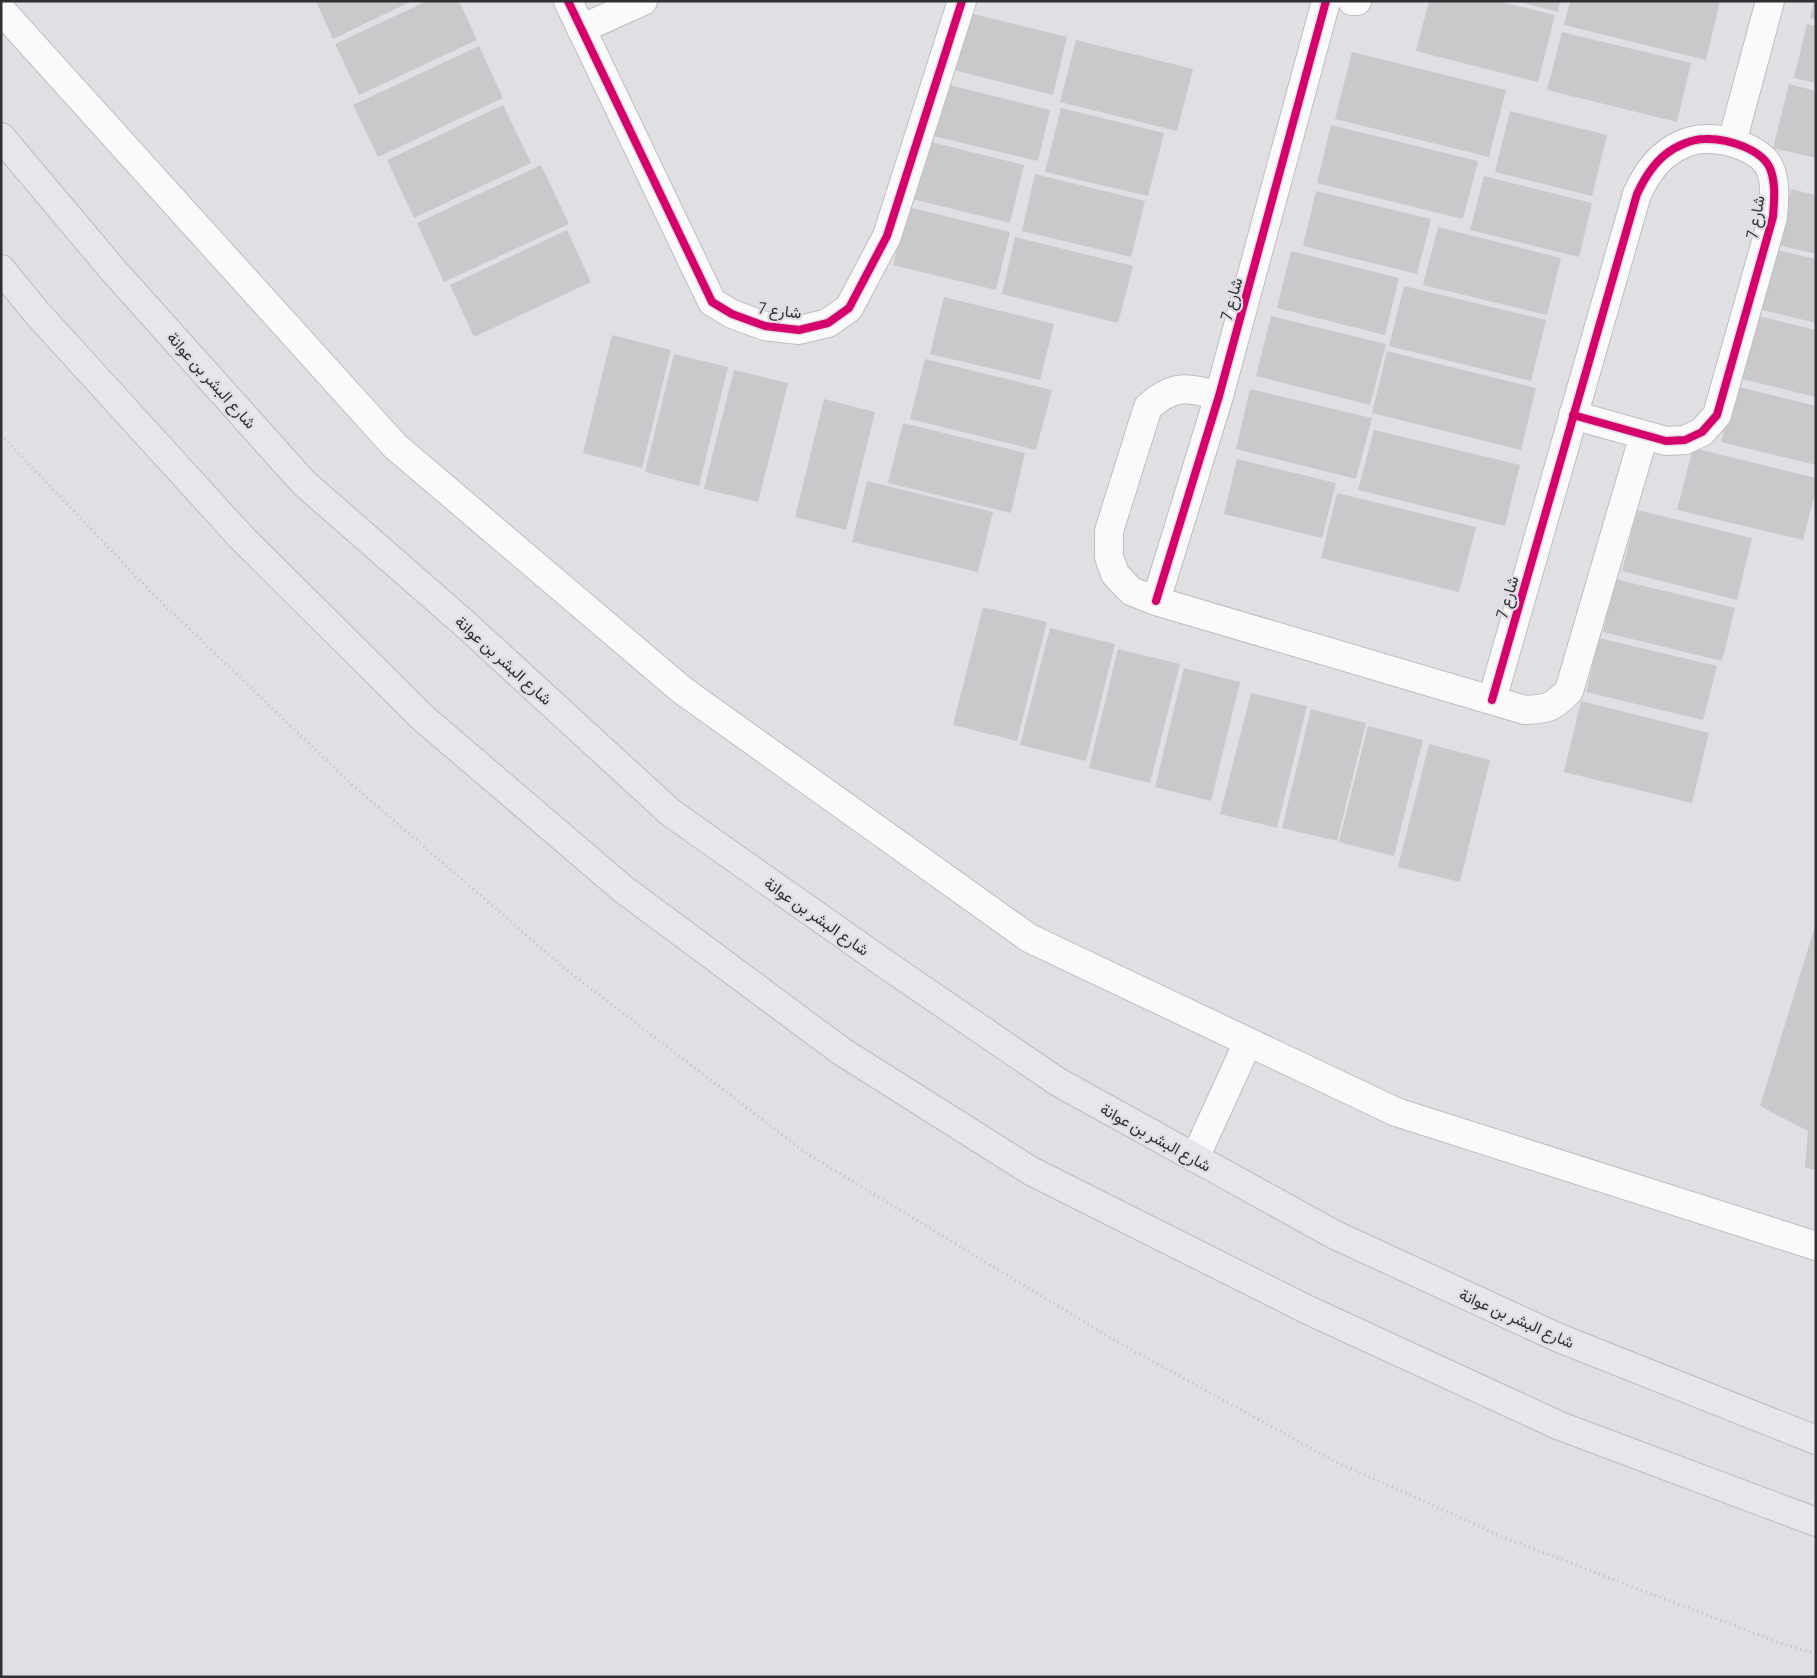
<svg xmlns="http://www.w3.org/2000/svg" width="1817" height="1678" font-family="Manrope,Vazirmatn,sans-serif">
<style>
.building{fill:#c9c8cb}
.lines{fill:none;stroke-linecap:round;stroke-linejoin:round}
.minor-casing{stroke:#bebdc0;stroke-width:30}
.major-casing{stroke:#bcbbbc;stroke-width:30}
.path{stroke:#c0bfc0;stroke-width:3;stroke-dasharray:1 4;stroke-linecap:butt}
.minor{stroke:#fafafb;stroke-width:28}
.major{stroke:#e9e5ed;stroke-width:28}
.cycleway-casing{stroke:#e0dde5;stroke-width:11}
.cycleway{stroke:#d6006c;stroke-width:8}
.labels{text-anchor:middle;stroke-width:4.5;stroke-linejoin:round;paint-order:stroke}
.street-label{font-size:16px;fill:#302f32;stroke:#e0dde5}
</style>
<rect width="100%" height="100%" fill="#e1dfe3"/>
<!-- building -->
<path class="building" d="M316 1H412L333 39Z
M427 1H459L477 40 359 95 335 44Z
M1429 1H1497L1555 15 1538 82 1416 51Z
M1517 1H1560L1558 12Z
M1570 1H1720L1706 60 1564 25Z
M1814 1H1816V19L1810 18Z
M965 12 1067 37 1053 95 950 69Z
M1807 24 1816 26V83L1794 78Z
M1562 32 1691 63 1677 122 1547 90Z
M1076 40 1193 69 1177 131 1060 102Z
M479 46 503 98 378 157 353 105Z
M1352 52 1506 90 1489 157 1335 119Z
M941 83 1050 110 1038 161 929 135Z
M1789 84 1816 91V158L1773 148Z
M503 105 531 163 414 218 387 160Z
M1061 108 1164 133 1148 196 1045 172Z
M1510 111 1607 135 1592 196 1495 172Z
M1331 125 1478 161 1463 219 1317 183Z
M923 140 1024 165 1010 223 908 198Z
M541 165 569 224 444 282 417 223Z
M1035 174 1145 201 1131 257 1022 231Z
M1484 176 1592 203 1579 257 1470 230Z
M1791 189 1816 195V254L1778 245Z
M1316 191 1431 219 1417 274 1303 246Z
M908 207 1010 232 996 290 893 265Z
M1438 227 1561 258 1547 315 1423 285Z
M567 230 591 282 474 337 450 285Z
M1015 237 1133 266 1118 323 1002 294Z
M1773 249 1816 259V323L1758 309Z
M1291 251 1399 278 1385 335 1277 308Z
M1404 286 1546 320 1531 381 1389 346Z
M944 297 1054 324 1040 380 930 354Z
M1754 315 1816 330V397L1738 378Z
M1271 316 1386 344 1370 405 1256 376Z
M612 335 671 350 642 468 583 453Z
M1387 351 1536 388 1521 450 1372 413Z
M674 354 728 367 699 486 645 472Z
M925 359 1052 390 1036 450 910 419Z
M734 370 788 383 758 502 704 489Z
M1735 386 1816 406V465L1721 442Z
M1250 389 1372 418 1356 479 1236 449Z
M824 399 875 412 846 530 795 517Z
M903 423 1025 453 1011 513 888 483Z
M1374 430 1520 465 1505 526 1358 490Z
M1693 448 1816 478V489L1803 540 1677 510Z
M1237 459 1336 483 1322 538 1224 514Z
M867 481 993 512 978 572 852 542Z
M1337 493 1476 527 1459 592 1321 558Z
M1637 510 1752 538 1737 600 1622 571Z
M1615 579 1735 608 1722 661 1603 632Z
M983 607 1047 622 1017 741 953 725Z
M1050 628 1115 644 1086 761 1020 745Z
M1599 638 1717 666 1703 720 1586 692Z
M1118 649 1180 664 1150 783 1089 768Z
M1184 668 1240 682 1211 801 1155 787Z
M1251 693 1307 706 1277 828 1220 814Z
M1581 701 1709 733 1692 803 1564 772Z
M1311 709 1366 723 1337 841 1282 828Z
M1368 726 1423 740 1394 856 1339 842Z
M1429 744 1490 760 1460 882 1398 867Z
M1815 926H1816V1170L1805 1168 1808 1131 1760 1106Z"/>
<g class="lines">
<defs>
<path id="minor" d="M568 1 712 302 732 314 765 326 799 330 828 323 849 308 887 236 962 1
M1352 1H1357
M1 10 395 446 682 690 1029 938 1396 1112 1816 1246
M581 29 643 1
M1732 142 1770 1
M1219 396C1187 387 1174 384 1148 407L1109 531V557L1115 574 1131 591 1156 601 1525 710C1548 709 1552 708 1569 691L1644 435
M1156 601 1219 396 1326 1
M1492 700 1637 194C1644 179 1653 164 1666 154 1676 146 1692 139 1705 139 1726 138 1764 149 1771 171 1776 186 1774 202 1773 217L1717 415 1702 432 1685 440 1666 441 1573 415
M1195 1158 1248 1042"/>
<path id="major" d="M1 137 113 270 304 483 465 624 671 813 891 968 1058 1082 1335 1235 1559 1338 1816 1440
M1 269 37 313 241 537 423 718 623 889 841 1051 1031 1171 1308 1310 1560 1426 1816 1522"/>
</defs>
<!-- minor casing -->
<use href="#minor" class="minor-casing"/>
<!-- major casing -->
<use href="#major" class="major-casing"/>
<!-- path -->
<path class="path" d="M1 435 155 596 347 780 563 967 806 1153 1114 1340 1334 1461 1510 1540 1783 1644 1816 1654"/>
<!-- minor -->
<use href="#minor" class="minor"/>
<!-- major -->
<use href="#major" class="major"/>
<defs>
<path id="cycleway" d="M568 1 712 302 732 314 765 326 799 330 828 323 849 308 887 236 962 1
M1156 601 1219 396 1326 1
M1492 700 1637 194C1644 179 1653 164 1666 154 1676 146 1692 139 1705 139 1726 138 1764 149 1771 171 1776 186 1774 202 1773 217L1717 415 1702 432 1685 440 1666 441 1573 415"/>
</defs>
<!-- cycleway casing -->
<use href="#cycleway" class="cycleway-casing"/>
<!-- cycleway -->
<use href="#cycleway" class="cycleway"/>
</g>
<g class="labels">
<!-- street labels -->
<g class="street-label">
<text transform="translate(1755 217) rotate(-80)" y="6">شارع 7</text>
<text transform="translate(1231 299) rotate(-75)" y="6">شارع 7</text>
<text transform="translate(780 310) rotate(7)" y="6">شارع 7</text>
<text transform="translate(212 380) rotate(48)" y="6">شارع البشر بن عوانة</text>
<text transform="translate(1507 597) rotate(-74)" y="6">شارع 7</text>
<text transform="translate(504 660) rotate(42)" y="6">شارع البشر بن عوانة</text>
<text transform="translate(817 916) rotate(35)" y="6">شارع البشر بن عوانة</text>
<text transform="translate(1156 1137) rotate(29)" y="6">شارع البشر بن عوانة</text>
<text transform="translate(1517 1318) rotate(24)" y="6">شارع البشر بن عوانة</text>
</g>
</g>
<!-- border -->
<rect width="1817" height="1678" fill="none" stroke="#302f32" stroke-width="5"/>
</svg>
